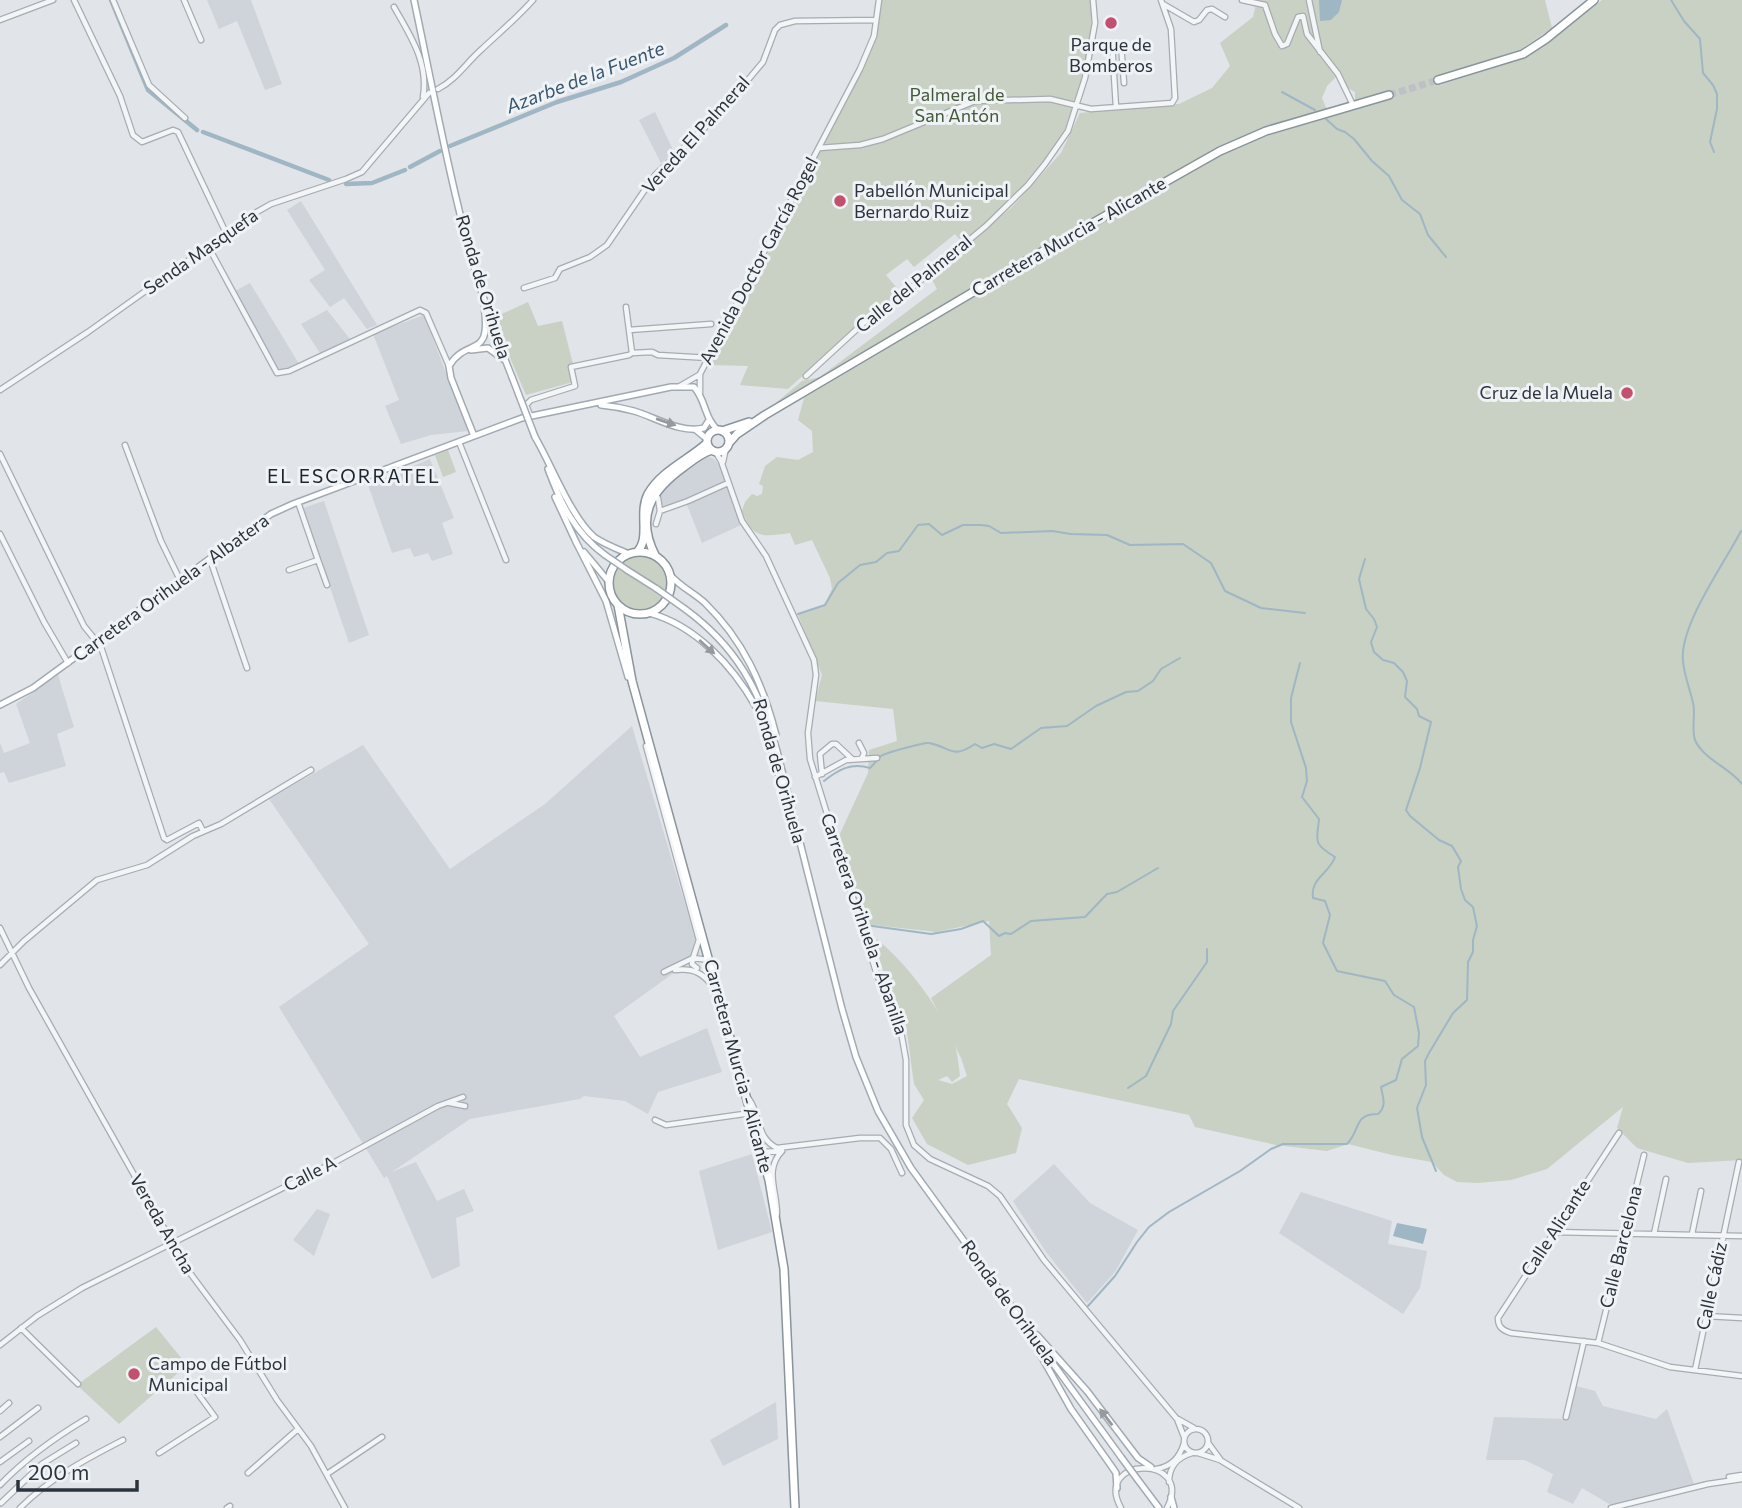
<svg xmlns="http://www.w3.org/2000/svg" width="1742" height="1508" font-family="Commissioner,sans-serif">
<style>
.built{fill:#cfd4da}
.green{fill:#c8d1c3}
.water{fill:#9fb6c5}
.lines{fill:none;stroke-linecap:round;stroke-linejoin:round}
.stream{stroke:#9fb6c5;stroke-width:2}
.canal{stroke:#9fb6c5;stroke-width:4.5}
.highway-tunnel{stroke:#bdc1c6;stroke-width:7;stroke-dasharray:7 3.5;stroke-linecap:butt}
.minor-casing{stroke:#a7acb2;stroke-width:7}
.major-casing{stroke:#a1aab3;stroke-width:8}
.highway-casing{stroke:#89949d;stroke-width:10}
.minor{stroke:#f3f5f7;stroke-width:4.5}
.major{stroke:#fff;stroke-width:5}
.highway{stroke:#fff;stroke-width:7}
.major-bridge-casing{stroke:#a1aab3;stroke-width:8;stroke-linecap:butt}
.major-bridge{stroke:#fff;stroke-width:5}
.oneway{fill:#959a9e}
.poi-dot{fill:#c25170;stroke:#f0f3f6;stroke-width:2.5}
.labels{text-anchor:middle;stroke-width:6;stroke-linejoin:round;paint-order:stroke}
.poi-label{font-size:18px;fill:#2b343e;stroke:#f0f3f6;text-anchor:start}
.park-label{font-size:18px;fill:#435939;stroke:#f0f3f6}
.street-label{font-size:18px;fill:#2b343e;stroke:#f0f3f6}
.water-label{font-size:19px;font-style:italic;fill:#38576f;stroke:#f0f3f6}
.neighbourhood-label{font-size:19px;letter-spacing:2px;fill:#1d252f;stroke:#f0f3f6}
</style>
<rect width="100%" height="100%" fill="#e1e4e8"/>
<!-- built -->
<path class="built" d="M207 0H251L282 84 265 90 237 21 219 29Z
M655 112 674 152 661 163 639 120Z
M301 201 355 289 377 325 367 329 344 298 330 307 309 280 325 270 287 210Z
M250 283 299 364 279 372 235 291Z
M327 310 350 339 320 353 301 324Z
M424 315 468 431 431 435 401 444 385 406 399 400 373 334Z
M707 456 714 459 721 467 741 525 702 543 687 505 662 509 659 494 680 473Z
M430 459 454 518 442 523 453 554 432 561 428 553 414 557 410 548 392 553 368 485Z
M324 501 369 635 349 643 303 508Z
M58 675 74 727 57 734 66 766 9 783 4 772 0 773V743L4 753 30 743 16 704Z
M632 726 700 954 614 1016 640 1057 707 1028 722 1072 658 1092 648 1114 625 1101 584 1096 580 1099 470 1119 392 1172 416 1162 437 1201 464 1189 474 1211 456 1218 460 1266 432 1279 387 1176 384 1178 279 1007 369 944 269 799 363 745 450 869 545 804Z
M752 1154 772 1232 718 1250 699 1171Z
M1054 1164 1090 1203 1138 1230 1115 1272 1087 1303 1046 1252 1013 1201Z
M1301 1192 1392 1221 1388 1244 1427 1251 1420 1288 1403 1314 1279 1233Z
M317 1209 330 1214 314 1256 293 1240Z
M1576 1386 1595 1391 1603 1406 1656 1419 1667 1409 1694 1484 1611 1505 1582 1488 1573 1504 1547 1492 1553 1474 1525 1460H1486L1494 1417 1568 1419Z
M776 1402 778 1439 723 1466 710 1440Z"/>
<!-- green -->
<path class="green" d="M881 0H1091C1094 42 1084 88 1068 127 1064 137 1055 145 1049 154 1024 187 996 217 962 242L955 234 914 267 907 259 886 275 901 293 870 315 788 389 740 385 748 366 711 365 861 70 876 34Z
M1257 0H1545L1552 28 1521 49 1437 76 1440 85 1525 58 1549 43 1602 0H1742V1160L1688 1163 1637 1148 1617 1128 1623 1107 1547 1169 1511 1180 1478 1183 1457 1182 1444 1175 1432 1162 1392 1155 1348 1144 1327 1151 1276 1145 1195 1127 1189 1115 1019 1079 1007 1104 1022 1128 1016 1153 968 1165 927 1144 912 1118 924 1100 914 1084 906 1025 884 973 875 945 877 939C910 967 941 1009 956 1049 958 1058 959 1068 960 1076L952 1082 947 1076 938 1080 952 1084 967 1076 961 1058 931 998 991 955 989 921 936 932 865 924 839 836 868 773 869 750 897 741 893 709 815 701 822 675 798 615 824 605 832 589 830 578 812 540 795 545 790 533C762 537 753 539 742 511L745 502 752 494 757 496 762 494 763 486 759 484 765 466 777 457 798 460 813 452 812 431 798 420 804 398 1039 259 1222 155 1267 136 1390 99 1387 91 1355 100V92L1348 88 1339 74 1327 86 1322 98 1327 110 1265 128 1230 143 779 404 777 402 802 381 820 377 937 289 930 276 1012 207 1061 153 1080 113 1179 104 1212 88 1230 66 1220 43 1253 17Z
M528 302 538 326 562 321 573 364 569 365 573 382 526 395 493 318Z
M448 450 456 472 443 477 435 455Z
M638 555C659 556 671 572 666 592L621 563Z
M617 568 663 598C640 626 600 600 617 568Z
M156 1327 187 1365 119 1424 77 1385Z"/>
<!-- water -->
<path class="water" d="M1319 0H1342L1339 12 1331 20 1320 21Z
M1397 1223 1427 1229 1423 1244 1393 1236Z"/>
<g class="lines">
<!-- stream -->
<path class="stream" d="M1671 0 1684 21 1700 39 1703 73 1713 85 1717 94V109L1710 142 1714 152
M1282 92 1315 110
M1326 119 1337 129 1345 132 1354 139 1372 161 1389 176 1402 200 1420 214 1428 235 1446 257
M1741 531C1724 564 1679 626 1683 661 1684 675 1690 689 1693 703 1696 714 1691 728 1695 740 1703 759 1730 768 1742 784
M1365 559 1359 579 1366 609 1374 619 1377 627 1371 642 1374 652 1383 660 1394 663 1403 672 1407 681 1405 697 1417 709 1419 716 1431 722 1420 768 1406 810 1410 816 1439 840 1452 846 1461 861 1458 867 1461 889 1465 900 1473 907 1477 926 1473 940V952L1468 962 1467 1000 1453 1013 1429 1053 1425 1061 1426 1085 1417 1108 1422 1137 1436 1171
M798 614 825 605 838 583 860 565 876 562 887 553 899 551 918 525 929 524 942 535 963 525H981L989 526 1001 533 1052 531 1071 534 1107 535 1130 545 1183 544 1211 563 1225 591 1261 608 1305 613
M824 781C838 770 851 762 870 768 874 765 877 759 881 756 885 753 925 742 929 743 951 747 951 760 975 744L982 748 994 744 1011 749 1041 728 1067 726 1096 706 1126 692 1138 691 1153 681 1161 669 1180 658
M865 925 931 934 961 929 983 921 999 936 1005 933 1011 934 1031 921 1085 917 1107 894 1117 892 1158 868
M1128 1088 1146 1076 1171 1024 1173 1011 1207 962V949
M1088 1306 1115 1276 1137 1242 1149 1227 1169 1212 1240 1171 1271 1149 1283 1144H1347C1361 1130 1353 1114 1378 1114 1387 1106 1383 1098 1381 1087L1396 1080 1402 1059 1418 1046 1419 1033 1414 1007 1394 995 1385 981 1337 971 1323 943 1330 915 1325 901 1313 898C1310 878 1329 874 1335 857 1312 843 1317 841 1319 819L1302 797 1307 781 1306 768 1291 722V698L1300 663"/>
<!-- canal -->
<path class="canal" d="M111 0 148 90 197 130
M203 132 329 180
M450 146 557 102 621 82 674 58 726 25
M410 167 440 151
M346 184 372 183 405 170"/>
<!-- highway-tunnel -->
<path class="highway-tunnel" d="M1389 95 1438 80"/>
<defs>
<path id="minor" d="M74 0 120 96 133 135 142 142 173 130 178 132 226 233
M113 0 149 85 185 118
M184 0 201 40
M1242 0 1265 5 1275 34 1282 46 1287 44 1298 17 1303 16 1307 34 1338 74 1353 105
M1309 0 1320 52
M1163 4 1194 22 1199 20 1207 10 1212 9 1225 17
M394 7C410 35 429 63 423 97
M0 20 53 0
M1112 44 1116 107
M1121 45 1124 83
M1088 69 1114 71 1131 67
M438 89C457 79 466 63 482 49 499 33 517 18 533 0
M819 148 860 145 883 139 975 101 1050 99 1091 109 1172 103 1175 98 1171 29 1161 0
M208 246 277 373 289 371 420 310 426 313 449 366
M524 288 555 278 560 269 590 257 607 245 655 175 721 112 763 62 775 30 780 25 795 21 876 20
M626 307 632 353
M629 330 711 324
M806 376 869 318 898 299 986 226 1028 185 1045 164 1068 131 1085 78 1095 23 1093 0
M680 386 699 375
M0 390 88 332 255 213 271 204 346 179 362 172 429 93
M700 393V374L860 69 874 36 879 0
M530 415 526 405 531 400 575 386 571 367 629 355 632 353 652 352 658 355 709 358
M459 442 506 560
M125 445 161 541 180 580
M715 451 721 461 742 521 766 556 814 660 816 675 808 733 810 759 877 975 900 1026 906 1060V1125L914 1145 930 1159 988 1186 1000 1196 1044 1260 1177 1419 1184 1437
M0 454 84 626 101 647 164 838 167 840 199 823 203 831
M723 462 726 448
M660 511 688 501 728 483
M656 524 660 511 658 498
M0 534 44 622 68 663
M210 559 247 668
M318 560 327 585
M289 570 318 560 298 502
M859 743 864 753 862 758
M646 746 699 940 693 958 664 972
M822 774 820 754 832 744H836L851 758
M815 777 846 760 877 758
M0 928 29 988 187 1269 240 1340 277 1400 311 1446 345 1508
M0 965 24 941 97 880 147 865 193 836 221 824 311 770
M697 968 692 964 693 958 709 960
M675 970C694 968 704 973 714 989
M749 1099C761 1116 756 1138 777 1148L860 1138H880L891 1149 902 1173
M450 1103 465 1106
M655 1120 666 1125 751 1113
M762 1152 782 1151
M1644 1155 1598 1343 1670 1367 1742 1376
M777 1214C777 1190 764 1170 782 1151
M1553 1232 1742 1236
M1654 1234 1666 1179
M1692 1234 1701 1191
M1706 1316 1742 1318
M21 1328 78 1384
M1598 1343 1511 1333C1502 1330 1498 1327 1498 1318L1619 1133
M0 1345 37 1316 82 1288 335 1162 438 1106 463 1097
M1695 1370 1739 1162
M0 1411 9 1403
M1566 1417 1584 1341
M1178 1419 1194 1428
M1184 1441a12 12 0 1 1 24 0a12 12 0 1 1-24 0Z
M0 1437 38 1408
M1209 1444 1220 1459
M159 1453 215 1417 196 1391
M1198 1453 1220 1460 1299 1508
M0 1462 29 1441
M1156 1469C1171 1467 1180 1457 1184 1443
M248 1473 298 1429
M327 1474 382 1437
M1729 1477 1742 1475
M1169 1482C1169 1467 1178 1457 1192 1453
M0 1485C26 1458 54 1438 86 1419
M1 1503 42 1464 76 1443
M20 1508C50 1478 86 1459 123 1440
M227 1508 230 1506
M1121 1508C1092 1456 1195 1454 1167 1508
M1611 1508 1708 1484 1742 1479"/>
<path id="major" d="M414 0C441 127 462 256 512 377
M471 350 488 348 503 359
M601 405C612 406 623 408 634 411 655 417 681 434 704 428L709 420
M696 430 707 439
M474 436 451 378 449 366C467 336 492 361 484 306
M535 437C551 464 571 517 594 537 604 544 617 549 629 554
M548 469C561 504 575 533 605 555
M555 497 576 542
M575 540 606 601 628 677
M584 552 609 582
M627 570 657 589
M671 576C681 587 694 593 705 603 743 640 763 684 776 735
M685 609C737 647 760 691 777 751L842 1009 856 1057 878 1111 911 1168 1121 1457
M649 613C695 625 733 666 756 707 769 731 774 759 781 784
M0 705 33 688 271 514 293 504 522 418 671 387H694C706 400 704 418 718 430
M1037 1335 1087 1391 1138 1458 1151 1467
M1035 1345 1071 1409 1112 1467 1116 1473 1117 1488
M1138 1480 1159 1508
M1171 1497 1174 1508"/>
<path id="highway" d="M1438 80 1523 54 1546 39 1594 0
M707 441a11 11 0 1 1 22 0a11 11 0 1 1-22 0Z
M722 431 749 422
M729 443 737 434 765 415 1036 255 1220 151 1266 131 1389 95
M609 583a31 31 0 1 1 62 0a31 31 0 1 1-62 0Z
M637 552C651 538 638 513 648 494 661 471 688 460 707 443
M655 555C635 515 652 490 684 467 693 460 701 453 712 450
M618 605 632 681 769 1180 784 1269 795 1508"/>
</defs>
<!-- minor casing -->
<use href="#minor" class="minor-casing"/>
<!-- major casing -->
<use href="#major" class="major-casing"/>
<!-- highway casing -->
<use href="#highway" class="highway-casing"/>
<!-- minor -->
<use href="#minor" class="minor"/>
<!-- major -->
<use href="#major" class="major"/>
<!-- highway -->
<use href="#highway" class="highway"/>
<defs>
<path id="major-bridge" d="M512 377 535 437
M605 555 627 570
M657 589 685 609
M1121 1457 1138 1480"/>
</defs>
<!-- major-bridge casing -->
<use href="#major-bridge" class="major-bridge-casing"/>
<!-- major-bridge -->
<use href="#major-bridge" class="major-bridge"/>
</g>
<!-- one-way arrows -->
<defs><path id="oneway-solid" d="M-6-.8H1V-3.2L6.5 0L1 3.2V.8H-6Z" transform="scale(1.75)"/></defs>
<g class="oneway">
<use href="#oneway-solid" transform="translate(666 422) rotate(19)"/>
<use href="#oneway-solid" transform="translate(707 647) rotate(42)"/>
<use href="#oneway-solid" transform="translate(1106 1417) rotate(-127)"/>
</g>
<!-- markers -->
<g class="poi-dot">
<circle cx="1111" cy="23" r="7"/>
<circle cx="840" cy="201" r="7"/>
<circle cx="1627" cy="393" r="7"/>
<circle cx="134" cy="1374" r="7"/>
</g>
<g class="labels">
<!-- poi labels -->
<g class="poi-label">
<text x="1111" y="51" text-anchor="middle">Parque de<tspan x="1111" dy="21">Bomberos</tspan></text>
<text x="854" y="197">Pabellón Municipal<tspan x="854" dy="21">Bernardo Ruiz</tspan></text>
<text x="1613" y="399" text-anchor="end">Cruz de la Muela</text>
<text x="148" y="1370">Campo de Fútbol<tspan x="148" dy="21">Municipal</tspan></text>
</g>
<!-- park labels -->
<g class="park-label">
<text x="957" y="101">Palmeral de<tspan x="957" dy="21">San Antón</tspan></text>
</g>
<!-- street labels -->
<g class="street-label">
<text transform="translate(696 135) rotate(-48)" y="6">Vereda El Palmeral</text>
<text transform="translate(1069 237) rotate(-30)" y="6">Carretera Murcia - Alicante</text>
<text transform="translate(201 252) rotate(-35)" y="6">Senda Masquefa</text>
<text transform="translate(759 261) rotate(-62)" y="6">Avenida Doctor García Rogel</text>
<text transform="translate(914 284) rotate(-39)" y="6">Calle del Palmeral</text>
<text transform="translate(483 287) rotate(73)" y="6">Ronda de Orihuela</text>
<text transform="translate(171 588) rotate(-36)" y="6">Carretera Orihuela - Albatera</text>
<text transform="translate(779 771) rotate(74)" y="6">Ronda de Orihuela</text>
<text transform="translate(864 924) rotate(71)" y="6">Carretera Orihuela - Abanilla</text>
<text transform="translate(738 1066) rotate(75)" y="6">Carretera Murcia - Alicante</text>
<text transform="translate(310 1174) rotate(-27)" y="6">Calle A</text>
<text transform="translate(162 1224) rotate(60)" y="6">Vereda Ancha</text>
<text transform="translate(1556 1228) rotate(-57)" y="6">Calle Alicante</text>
<text transform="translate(1621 1247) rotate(-76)" y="6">Calle Barcelona</text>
<text transform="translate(1712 1286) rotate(-78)" y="6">Calle Cádiz</text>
<text transform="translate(1009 1303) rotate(54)" y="6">Ronda de Orihuela</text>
</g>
<!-- water labels -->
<g class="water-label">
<text transform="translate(585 77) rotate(-21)" y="7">Azarbe de la Fuente</text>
</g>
<!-- neighbourhood labels -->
<g class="neighbourhood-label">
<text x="354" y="483">EL ESCORRATEL</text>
</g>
</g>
<!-- scale -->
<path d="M18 1480v10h119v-10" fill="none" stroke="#2b343e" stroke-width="3.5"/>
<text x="28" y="1480" font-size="21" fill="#2b343e" stroke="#f0f3f6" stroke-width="5" paint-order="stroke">200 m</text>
</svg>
